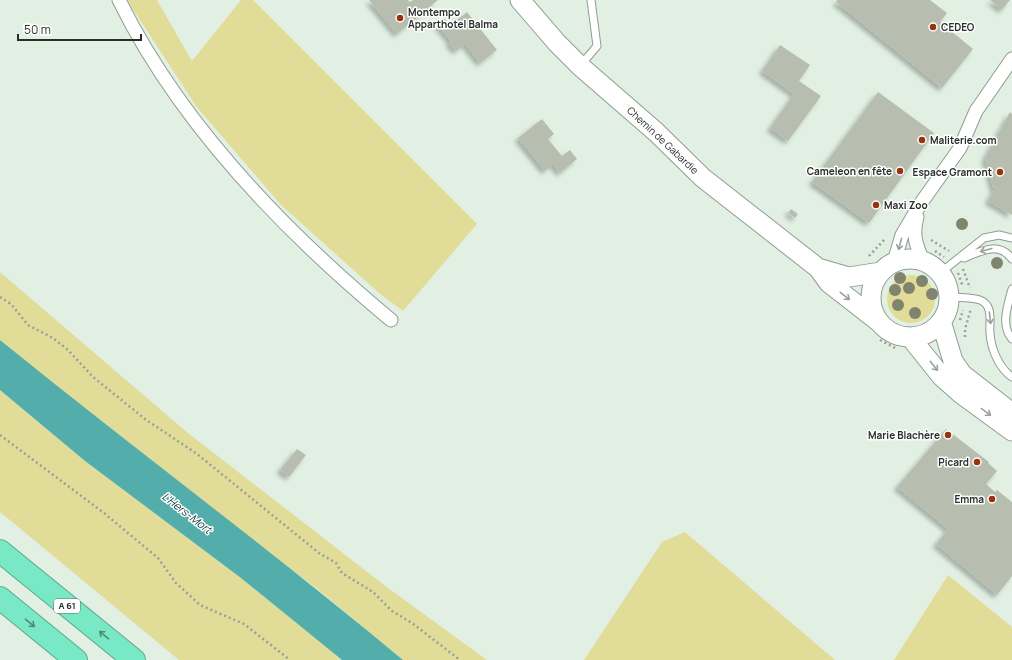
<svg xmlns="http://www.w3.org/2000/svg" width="1012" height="660" font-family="Manrope,sans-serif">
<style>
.green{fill:#e2dc99}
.water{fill:#53aeab}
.building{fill:#b7beaf;filter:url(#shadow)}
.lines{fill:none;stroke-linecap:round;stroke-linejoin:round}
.lane-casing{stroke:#909c91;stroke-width:9}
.street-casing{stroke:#909c91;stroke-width:15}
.secondary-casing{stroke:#909c91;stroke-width:21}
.highway-casing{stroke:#5da78e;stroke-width:24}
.path{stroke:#97a198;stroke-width:2.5;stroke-dasharray:2 3;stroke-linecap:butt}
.lane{stroke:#fff;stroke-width:7}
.street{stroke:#fff;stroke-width:13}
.secondary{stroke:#fff;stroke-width:19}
.highway{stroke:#79e8c5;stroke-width:22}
.tree{fill:#7f846e}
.oneway{stroke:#9ea09e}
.oneway2{stroke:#508a76}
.poi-dot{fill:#99330d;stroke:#fff;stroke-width:1.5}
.labels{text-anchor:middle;stroke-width:3;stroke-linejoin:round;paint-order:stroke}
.shield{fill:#fff;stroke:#686c68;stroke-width:1}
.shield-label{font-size:9px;font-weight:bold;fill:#282d28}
.poi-label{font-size:10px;font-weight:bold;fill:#282d28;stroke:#fff;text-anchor:end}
.street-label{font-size:10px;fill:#282d28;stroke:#fff}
.water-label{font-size:11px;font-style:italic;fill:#0c3837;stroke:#fff}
</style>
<defs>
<filter id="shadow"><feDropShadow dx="-3.5" dy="3.5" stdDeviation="2" flood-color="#0004"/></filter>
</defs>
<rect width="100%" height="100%" fill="#e2f0e4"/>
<!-- green -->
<path class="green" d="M127 0H157L192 61 241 0H253L477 224 403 311 379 293 281 205 196 106Z
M0 272 188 433 388 588 487 660H403L320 591 97 420 0 340Z
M887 299a24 24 0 1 1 48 0a24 24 0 1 1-48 0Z
M0 390 85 461 241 578 342 660H179L0 512Z
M685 532 835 660H584L662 542Z
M948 575 1012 627V660H894Z"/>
<!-- water -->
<path class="water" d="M0 340C133 448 271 550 403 660H342L241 578 85 461 0 390Z"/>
<!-- building -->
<path class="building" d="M369 0H408L410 2 413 0H438L397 34Z
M837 0H930L947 13 940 22 973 49 942 88 836 2Z
M990 0H1010L1002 10Z
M467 12 497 50 480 63 465 44 456 51 449 43 451 41 437 24 444 18 450 26Z
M780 45 810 65 799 81 821 96 788 141 770 128 794 94 762 71Z
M878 92 934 133 869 223 812 182Z
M1010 112 1012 114V215L988 201 995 188 993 187 985 158Z
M542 119 554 134 548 139 562 156 570 150 577 159 560 173 553 164 545 171 518 138Z
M791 209 798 214 795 218 788 213Z
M946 429 989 462 988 463 997 471 986 484 995 492 997 490 1012 502V576L997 595 936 544 948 529 897 487Z
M297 449 306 455 289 477 280 470Z"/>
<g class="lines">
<defs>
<path id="lane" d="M580 66 597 46 591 0
M964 258C981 251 999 241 1012 259
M940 273 984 238 999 235 1012 238
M1012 289C1008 305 1000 325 1012 339
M949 297C959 298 971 297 980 300 994 305 989 323 990 333 991 349 999 368 1012 377"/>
<path id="street" d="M119 0C180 124 285 232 391 320
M917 217C912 234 916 245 923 261
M894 262 902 235 921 203 960 148 976 111 1012 59"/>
<path id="secondary" d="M520 0 557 43 580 66 656 132 703 178 818 268 829 283 879 322
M871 298a39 39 0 1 1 78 0a39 39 0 1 1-78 0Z
M818 268 849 277 881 272
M941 321 953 361 962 374 1012 413
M910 337 942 377 960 393 1012 431"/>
<path id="highway" d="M0 551 134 660
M0 598 76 660"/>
</defs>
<!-- lane casing -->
<use href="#lane" class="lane-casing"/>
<!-- street casing -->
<use href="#street" class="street-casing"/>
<!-- secondary casing -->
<use href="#secondary" class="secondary-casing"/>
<!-- highway casing -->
<use href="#highway" class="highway-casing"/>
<!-- path -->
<path class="path" d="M931 240 949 251
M935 251 944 257
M869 256 885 239
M963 269 970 288
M958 273 963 287
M0 297 11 304 28 325 53 338 68 350 93 377 145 419 197 454 319 553 336 563 342 573 373 592 392 611 412 623 460 660
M960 320 963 310
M965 337V329L971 309
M880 340 897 349
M0 435 104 513 158 558 176 583 200 605 244 624 290 660"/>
<!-- lane -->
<use href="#lane" class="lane"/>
<!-- street -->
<use href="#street" class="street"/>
<!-- secondary -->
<use href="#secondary" class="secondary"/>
<!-- highway -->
<use href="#highway" class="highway"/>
</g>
<!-- trees -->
<g class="tree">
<circle cx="962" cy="224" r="6"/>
<circle cx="997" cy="263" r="6"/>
<circle cx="900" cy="278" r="6"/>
<circle cx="922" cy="281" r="6"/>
<circle cx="909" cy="288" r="6"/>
<circle cx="895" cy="290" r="6"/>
<circle cx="932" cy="294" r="6"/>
<circle cx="898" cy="305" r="6"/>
<circle cx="915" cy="313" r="6"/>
</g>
<!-- one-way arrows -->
<defs><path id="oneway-shaft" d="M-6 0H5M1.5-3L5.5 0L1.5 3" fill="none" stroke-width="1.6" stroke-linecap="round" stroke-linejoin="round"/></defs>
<g class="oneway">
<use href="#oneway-shaft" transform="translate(900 244) rotate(105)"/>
<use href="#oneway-shaft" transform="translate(986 250) rotate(165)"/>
<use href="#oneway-shaft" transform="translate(845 296) rotate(38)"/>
<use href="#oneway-shaft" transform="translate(990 318) rotate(84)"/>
<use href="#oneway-shaft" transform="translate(934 366) rotate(51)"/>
<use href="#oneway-shaft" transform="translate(986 412) rotate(36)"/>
</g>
<g class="oneway2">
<use href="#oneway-shaft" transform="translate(30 623) rotate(39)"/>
<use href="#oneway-shaft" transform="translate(104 635) rotate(-141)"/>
</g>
<!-- markers -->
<g class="poi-dot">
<circle cx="400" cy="18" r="4"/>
<circle cx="933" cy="27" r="4"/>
<circle cx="922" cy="140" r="4"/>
<circle cx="900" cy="171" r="4"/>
<circle cx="1000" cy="172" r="4"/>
<circle cx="876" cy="205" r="4"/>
<circle cx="948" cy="435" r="4"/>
<circle cx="977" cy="462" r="4"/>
<circle cx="992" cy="499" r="4"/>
</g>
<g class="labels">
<!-- shield labels -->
<rect class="shield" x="54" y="599" width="26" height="14" rx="3"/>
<g class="shield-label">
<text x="67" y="609">A 61</text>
</g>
<!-- poi labels -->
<g class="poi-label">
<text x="408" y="16" text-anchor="start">Montempo<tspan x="408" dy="12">Apparthotel Balma</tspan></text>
<text x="941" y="31" text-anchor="start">CEDEO</text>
<text x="930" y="144" text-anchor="start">Maliterie.com</text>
<text x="892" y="175">Cameleon en fête</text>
<text x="992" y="176">Espace Gramont</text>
<text x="884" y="209" text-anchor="start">Maxi Zoo</text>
<text x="940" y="439">Marie Blachère</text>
<text x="969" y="466">Picard</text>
<text x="984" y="503">Emma</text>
</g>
<!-- street labels -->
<g class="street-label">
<text transform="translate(663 140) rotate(43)" y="4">Chemin de Gabardie</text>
</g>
<!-- water labels -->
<g class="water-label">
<text transform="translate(187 513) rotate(38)" y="4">L'Hers-Mort</text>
</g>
</g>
<!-- scale -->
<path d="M18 34v6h123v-6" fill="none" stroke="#282d28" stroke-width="2"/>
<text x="24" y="34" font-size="12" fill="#282d28" stroke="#ffffff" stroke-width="3" paint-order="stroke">50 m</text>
</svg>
